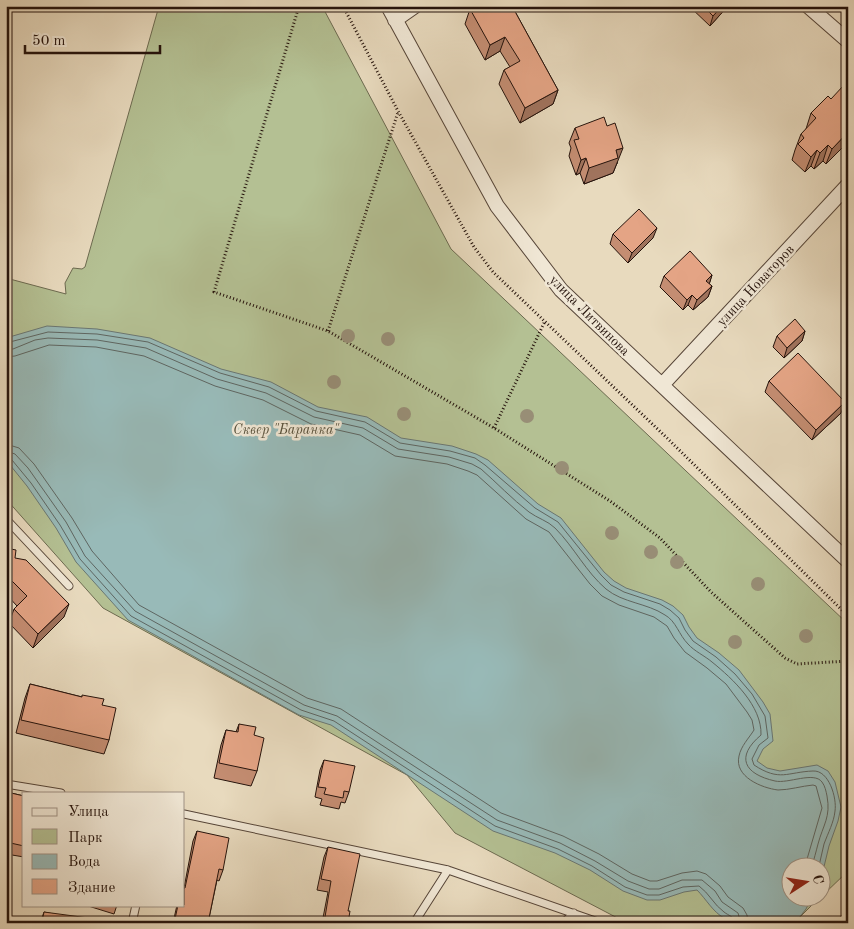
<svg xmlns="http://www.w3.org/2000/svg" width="854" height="929" font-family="'Old Standard TT',serif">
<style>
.green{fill:#b4c093;stroke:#6c6a50}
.water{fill:#98bab8;stroke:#6a7773}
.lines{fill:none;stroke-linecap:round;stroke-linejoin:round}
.shore{stroke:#5e6662;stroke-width:1}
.service-casing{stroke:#564538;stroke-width:9}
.minor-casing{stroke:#564538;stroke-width:16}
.path{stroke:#25130c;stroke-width:3;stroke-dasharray:1 2.5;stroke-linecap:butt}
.service{stroke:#f0e7d5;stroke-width:7}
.minor{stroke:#f0e7d5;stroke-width:14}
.tree{fill:#988e76}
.wall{fill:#c48d72;stroke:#25130c}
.shaded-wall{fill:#a0735d;stroke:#25130c}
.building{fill:#e4a485;stroke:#25130c}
.labels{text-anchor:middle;stroke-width:5;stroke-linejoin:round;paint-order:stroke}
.street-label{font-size:14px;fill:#25130c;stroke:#f0e7d5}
.park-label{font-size:14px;font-style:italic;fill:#57503b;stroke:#f0e7d5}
</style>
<rect width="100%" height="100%" fill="#e8dabe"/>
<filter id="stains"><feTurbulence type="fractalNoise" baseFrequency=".004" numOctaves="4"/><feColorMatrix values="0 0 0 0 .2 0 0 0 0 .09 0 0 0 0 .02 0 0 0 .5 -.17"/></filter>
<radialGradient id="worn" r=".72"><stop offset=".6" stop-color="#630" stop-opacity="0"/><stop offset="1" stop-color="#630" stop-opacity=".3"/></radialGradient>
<!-- green -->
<path class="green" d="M159 6H322L451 249 848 624V871L822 896V866H792V896H821L794 923H627L455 833 407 775 103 608 6 499V278L66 294 65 283 73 268 82 269 85 267Z"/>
<!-- water -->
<path class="water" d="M47 326 97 329 150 338 221 369 271 382 318 407 367 417 401 438 452 446 476 454 488 460 538 504 561 518 604 572 614 581 626 588 662 600 673 606 683 615 689 627 697 638 719 653 739 670 763 702 770 714 773 741 763 749 757 761 767 768 780 771 817 765 828 771 835 782 841 807 838 821 829 846 822 875V866H792V896L812 897 806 909 795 923C777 923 739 927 724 918 713 912 706 899 697 890L684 892 660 900H647L623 891 590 870 555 853 493 831 331 725 299 715 128 620 76 562 56 528 27 486 6 460V338Z"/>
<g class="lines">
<!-- shore -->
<path class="shore" d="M6 343 48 332 97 334 148 342 220 373 269 387 316 411 365 422 400 443 450 451 475 458 485 465 535 508 558 522 601 575 611 585 624 592 660 604 670 610 679 618 685 630 693 641 716 657 735 674 752 694 765 716 768 738 759 745 752 759 754 765C780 782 787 772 813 771 829 770 837 798 835 811 834 822 828 833 824 844 822 851 821 859 819 866
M6 349H13L35 340 48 338 97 340 146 348 217 379 266 393 314 417 363 428 398 449 449 457 472 464 481 469C497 483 512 499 529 512 537 518 548 521 555 528 574 547 586 572 606 589 623 603 647 603 665 615 676 621 679 635 688 644 694 651 705 656 712 662 733 679 762 706 761 735 735 757 744 774 775 781 788 784 814 771 822 782 825 786 826 791 827 796 831 817 823 825 818 844 816 852 814 859 812 866
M6 357 15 356 49 345 96 347 144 356 215 386 263 400 311 424 360 435 395 456 447 464 468 471 477 475 526 519 549 532 590 584 602 596 619 605 654 617 667 626 674 638 685 652 707 668 726 684 747 712 752 720 754 730C749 738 741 746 739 756 734 777 762 788 778 790 789 790 802 786 813 785L816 786 822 808 805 866
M6 444 19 448 34 464 72 518 92 551 139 605 307 698 341 709 501 813 563 836 599 854 632 874 650 881H657L682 873 697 871 706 874 720 886 728 897 743 908 747 915 748 923
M6 451 15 454 28 468 66 522 85 556 135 611 304 705 337 716 497 820 560 843 595 861 628 881 649 889H659L682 880H702L715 891 722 902 738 913 741 923
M6 458 12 460 31 483 60 525 80 559 131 616 301 710 334 721 495 826 558 849 592 866 625 887 647 895H659L683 887 699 886C709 893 714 905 724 912 729 916 734 916 735 923"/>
<defs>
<path id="service" d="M6 519 69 586
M6 784 61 793
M184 814 448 870 601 923
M132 923 136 905
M414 923 448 870
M563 923 574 913"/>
<path id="minor" d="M388 6 497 206 561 290 848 561
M808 6 848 41
M395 20 415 6
M662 385 848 185
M845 923 848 920"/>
</defs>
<!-- service casing -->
<use href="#service" class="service-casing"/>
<!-- minor casing -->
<use href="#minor" class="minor-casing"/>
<!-- path -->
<path class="path" d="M299 6 214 292 328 331 494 428 610 501 660 538 711 592 785 658 797 664 848 661
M343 6 398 111 474 247 493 272 667 438 848 616
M328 331 398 112
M494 428 545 321"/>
<!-- service -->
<use href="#service" class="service"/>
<!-- minor -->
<use href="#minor" class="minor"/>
</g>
<!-- trees -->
<g class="tree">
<circle cx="348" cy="336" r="7"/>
<circle cx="388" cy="339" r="7"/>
<circle cx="334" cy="382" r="7"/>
<circle cx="404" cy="414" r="7"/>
<circle cx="527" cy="416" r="7"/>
<circle cx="562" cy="468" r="7"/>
<circle cx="612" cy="533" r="7"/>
<circle cx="651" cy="552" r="7"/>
<circle cx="677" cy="562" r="7"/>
<circle cx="758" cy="584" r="7"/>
<circle cx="806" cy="636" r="7"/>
<circle cx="735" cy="642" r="7"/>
</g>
<!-- wall -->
<path class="wall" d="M474 6H512L558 90 553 104 520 123 499 84 504 70 510 67 500 51 485 60 465 24 470 9 474 7Z
M689 6H728L710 26Z
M831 99 848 142 826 164 823 161 814 169 811 166 805 172 792 160 795 150 801 134 806 129 811 113Z
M575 128 618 163H617L613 173 584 184 580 173 576 175 569 156 571 148 569 143Z
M613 234 653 238 628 263 610 244Z
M712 275 709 284 712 286 708 297 693 310 688 305 683 310 660 287 664 276Z
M805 331 802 341 784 358 773 347 777 336Z
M769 381 841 413 812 440 765 392Z
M848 470V483L844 479Z
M6 548 64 617 33 648 9 623 14 609 17 606 6 594Z
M30 684 82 697 102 705 109 740 104 754 16 733 25 698Z
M239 724 254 735 257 771 251 786 214 778 221 745 226 730 236 732Z
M324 760 349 792 345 803 341 802 339 809 320 805 322 799 315 797 320 770Z
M11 793 24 796V857L6 854V810L7 804Z
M197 831 223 870 219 881 217 880 208 923H173L177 905H184V888L193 841Z
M328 847 348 911V923H322L328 892 317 890 324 857Z
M85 905H117L114 914Z
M44 912 96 923H40Z"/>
<!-- shaded-wall -->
<path class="shaded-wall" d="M722 6H728L710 26 713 16Z
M505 37 500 51 485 60 490 45Z
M558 90 553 104 520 123 525 108Z
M848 132V142L826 164 832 149Z
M828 145 823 161 814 169 820 153Z
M623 148 613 173 584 184 589 168 616 150Z
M817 150 811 166 805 172 811 157Z
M586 158 580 173 576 175 581 160Z
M657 228 653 238 628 263 632 253Z
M712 275 709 285 706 281Z
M712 286 708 297 693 310 697 300Z
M692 295 688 305 683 310 687 300Z
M805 331 802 341 784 358 787 348Z
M845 402 841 413 812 440 816 430Z
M69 604 64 617 33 648 38 634Z"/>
<!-- building -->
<path class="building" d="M476 6H512L558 90 525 108 504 70 520 61 505 37 490 45 470 9Z
M703 6H722L713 16Z
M844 85 847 87 848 86V132L832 149 828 145 820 153 817 150 811 157 798 144 804 138 801 134 816 118 811 113 828 96 831 99Z
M604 117 607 126 615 123 623 148 616 150 618 158 589 168 586 158 581 160 574 140 579 139 575 128Z
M639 209 657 228 632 253 613 234Z
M690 251 712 275 706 281 712 286 697 300 692 295 687 300 664 276Z
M795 319 805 331 787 348 777 336Z
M798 353 845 402 816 430 769 381Z
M6 548 16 550 15 558 26 560 69 604 38 634 14 609 27 596 8 577 6 576Z
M30 684 82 697V695L104 699 102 705 116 708 109 740 21 720Z
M239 724 256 727 254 735 264 738 257 771 219 763 226 730 238 732Z
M324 760 355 766 349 792 344 791 343 798 324 794 326 788 318 787Z
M11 793 24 796V846L6 842V820Z
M197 831 229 838 223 870 219 869 208 923H188L175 919 178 905H184V888H185Z
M328 847 360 854 348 911H350L348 923H324L331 881 321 879Z
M44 912 96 919V923H42Z"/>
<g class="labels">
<!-- street labels -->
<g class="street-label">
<text transform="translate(755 285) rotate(-47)" y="5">улица Новаторов</text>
<text transform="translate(590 315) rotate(45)" y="5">улица Литвинова</text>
</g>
<!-- park labels -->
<g class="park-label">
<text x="286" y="434">Сквер "Баранка"</text>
</g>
</g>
<!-- margin -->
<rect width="854" height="929" fill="none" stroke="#e8dabe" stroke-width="25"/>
<rect x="8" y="8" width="839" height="914" fill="none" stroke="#25130c" stroke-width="2.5"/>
<rect x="12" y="12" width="829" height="904" fill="none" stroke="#25130c"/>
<!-- legend -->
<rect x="22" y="792" width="162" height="115" fill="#f0e7d5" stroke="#9f9285"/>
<rect x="32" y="808" width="25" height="8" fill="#f0e7d5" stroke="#9f9285"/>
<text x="68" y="816" font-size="15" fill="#25130c">Улица</text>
<rect x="32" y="829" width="25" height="15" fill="#b4c093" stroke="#9f9285"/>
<text x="68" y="842" font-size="15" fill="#25130c">Парк</text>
<rect x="32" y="854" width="25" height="15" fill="#98bab8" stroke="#9f9285"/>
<text x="68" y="866" font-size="15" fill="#25130c">Вода</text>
<rect x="32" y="879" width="25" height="15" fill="#e4a485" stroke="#9f9285"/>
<text x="68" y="892" font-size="15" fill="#25130c">Здание</text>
<!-- north arrow -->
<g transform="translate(806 882) rotate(78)"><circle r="24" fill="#f0e7d5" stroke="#9f9285"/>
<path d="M0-4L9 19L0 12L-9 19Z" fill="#8f2418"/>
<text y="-8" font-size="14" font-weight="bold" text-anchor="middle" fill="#25130c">С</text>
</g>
<!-- scale -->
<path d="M25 45v8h135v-8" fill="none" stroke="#25130c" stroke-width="2.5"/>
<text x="32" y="45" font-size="15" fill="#25130c" stroke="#f0e7d5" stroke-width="4" paint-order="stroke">50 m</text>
<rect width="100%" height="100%" filter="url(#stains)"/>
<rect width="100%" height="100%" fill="url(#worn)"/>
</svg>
